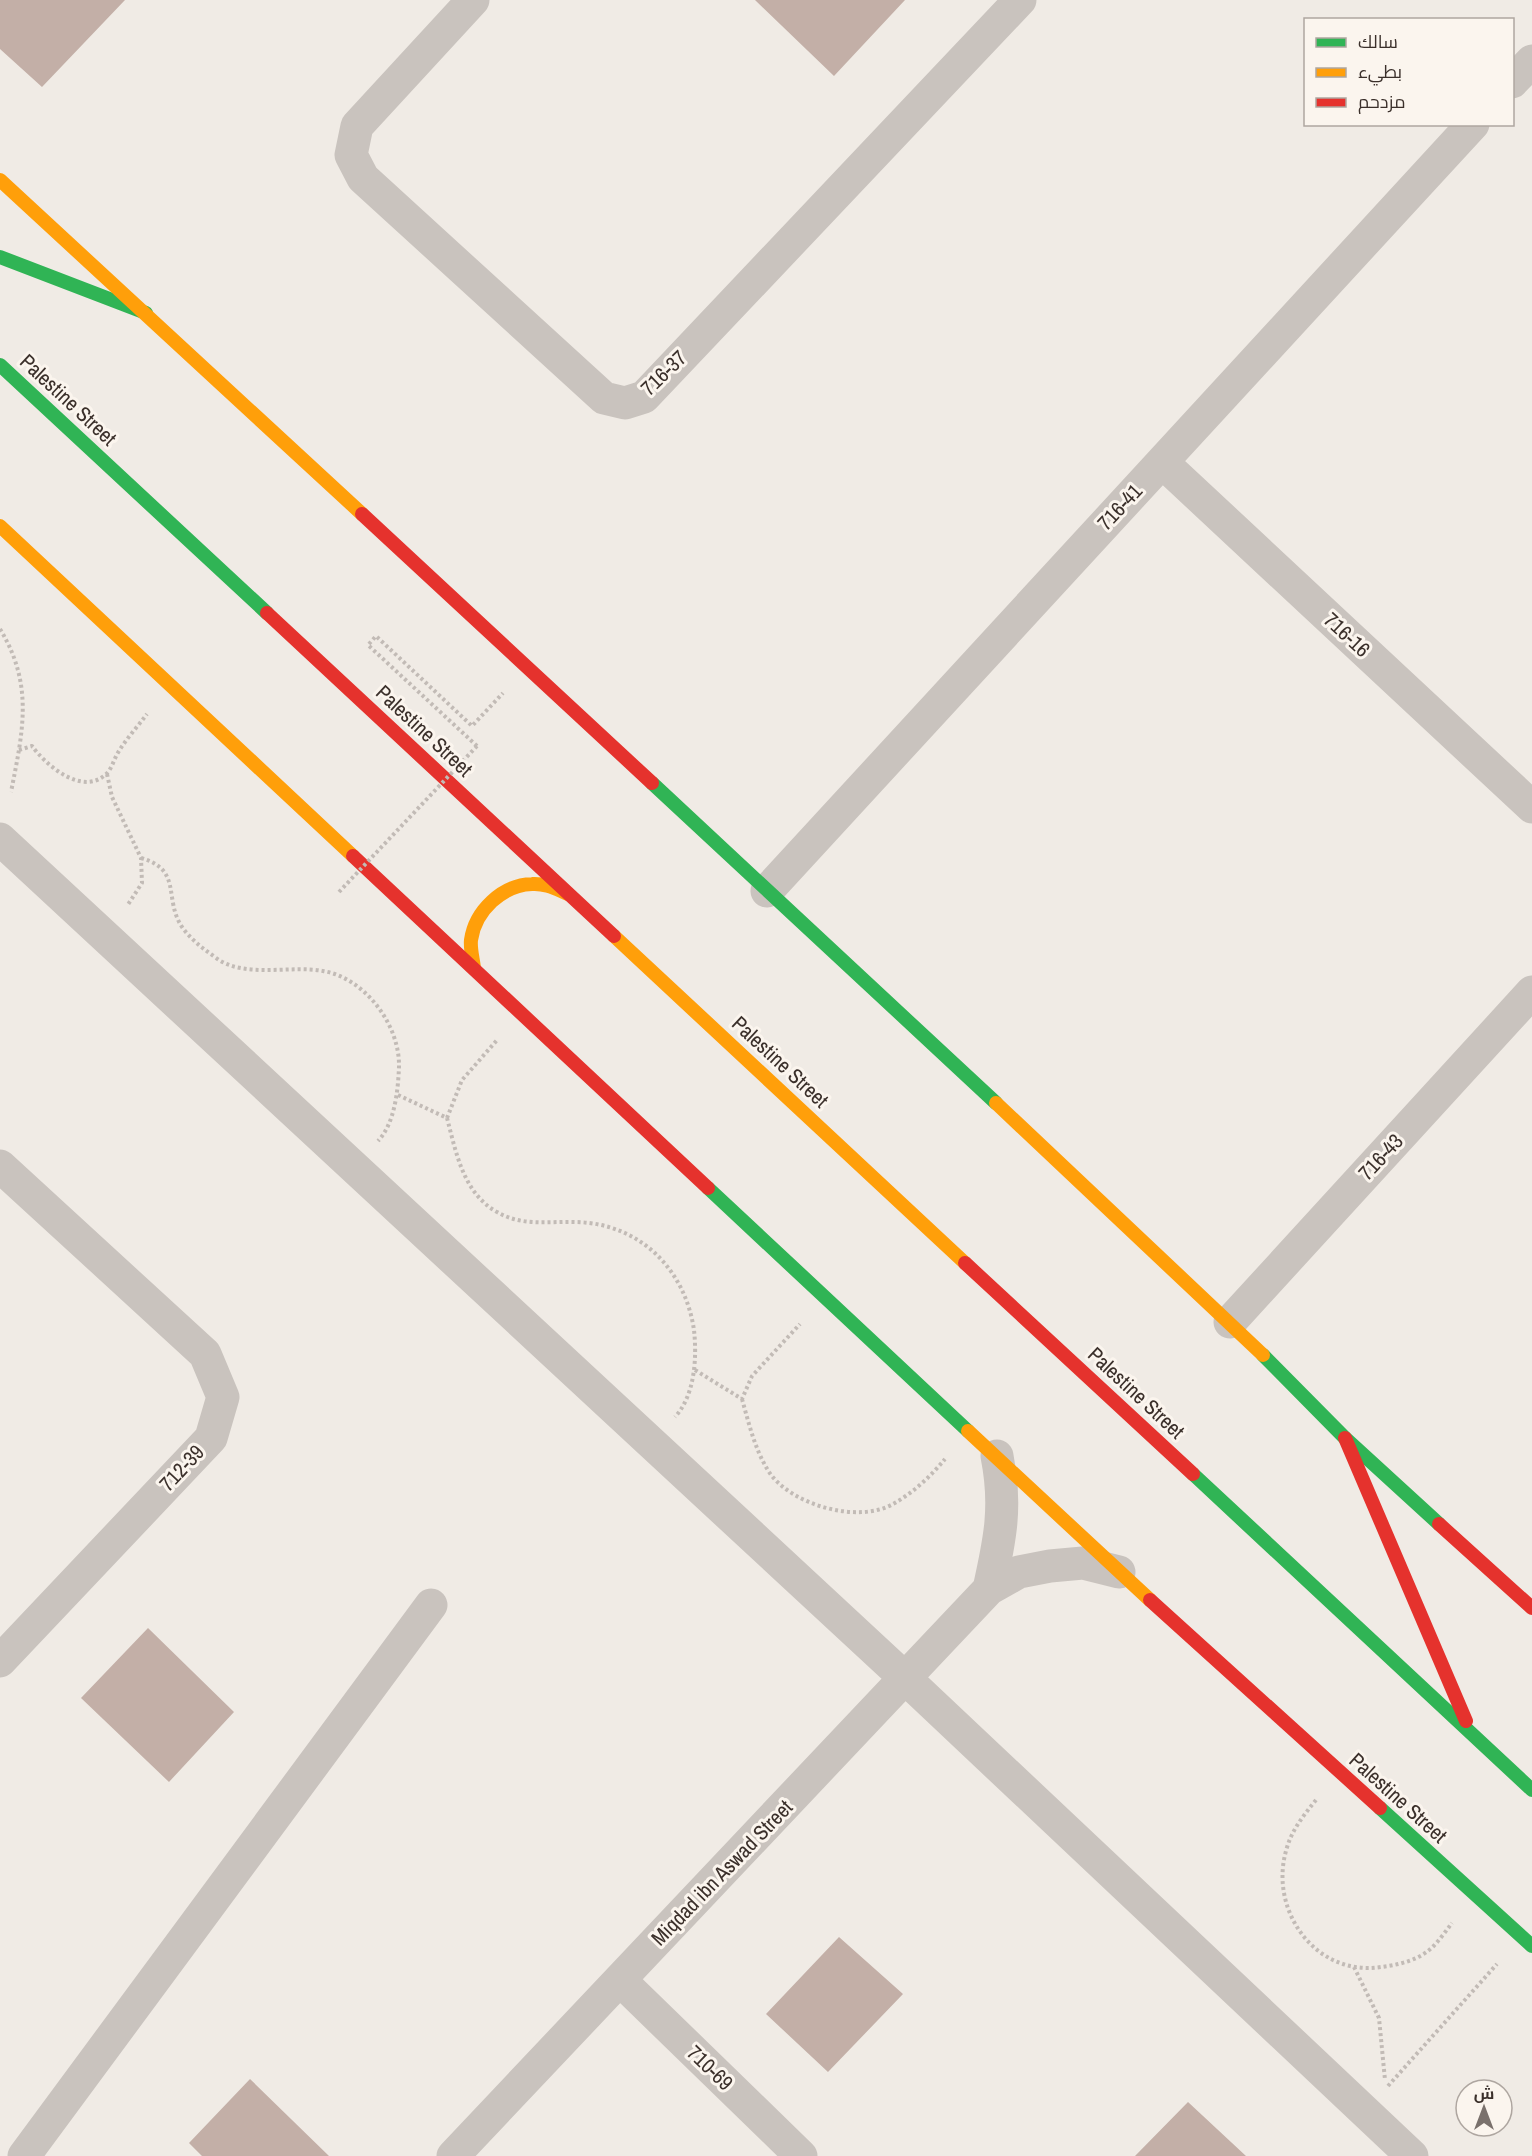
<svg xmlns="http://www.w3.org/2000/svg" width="1532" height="2156" font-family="'Archivo Narrow',Cairo,sans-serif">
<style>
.building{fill:#c3afa7}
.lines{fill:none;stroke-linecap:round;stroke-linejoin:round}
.path{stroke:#c2bbb6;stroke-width:4;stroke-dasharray:3 3;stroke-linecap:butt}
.street{stroke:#c9c3be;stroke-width:33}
.fast{stroke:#30b455;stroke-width:14}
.slow{stroke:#ff9f0a;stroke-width:14}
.jam{stroke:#e5322d;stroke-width:14}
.path-bridge{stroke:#c2bbb6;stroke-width:4;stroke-dasharray:3 3;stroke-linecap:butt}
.labels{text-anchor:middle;stroke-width:6;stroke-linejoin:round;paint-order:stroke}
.street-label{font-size:21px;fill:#3b302b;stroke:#fbf5ee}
</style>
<rect width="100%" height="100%" fill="#f0ebe5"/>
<!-- building -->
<path class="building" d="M0 0H125L42 87 0 49Z
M755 0H905L834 76Z
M148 1628 234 1712 169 1782 81 1698Z
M839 1937 903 1994 828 2072 766 2014Z
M250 2079 329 2156H202L189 2143Z
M1188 2102 1246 2156H1135Z"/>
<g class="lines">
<!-- path -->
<path class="path" d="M0 629C34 685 23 731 11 792
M477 746 368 645 376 636 472 726 503 693
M19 750 32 746C45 764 81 796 105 775 112 770 114 758 119 751 127 738 138 726 147 714
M107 774 112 797 141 858 142 883 127 906
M141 858C183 870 163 898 182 927 192 941 205 950 219 960 248 978 291 965 323 971 365 978 400 1025 399 1067 398 1090 395 1123 378 1141
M398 1095 447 1118 462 1080 498 1039
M447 1118C456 1152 463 1193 497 1212 523 1227 549 1221 577 1222 640 1224 685 1269 694 1330 697 1358 695 1395 675 1417
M695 1370 742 1399 752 1376 800 1324
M742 1399C749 1424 755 1450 769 1472 791 1505 858 1524 893 1504 913 1493 931 1476 945 1459
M1316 1800C1303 1816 1291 1831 1286 1851 1269 1911 1316 1977 1381 1967 1397 1965 1415 1961 1428 1951 1437 1944 1445 1932 1452 1923
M1354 1967 1379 2018 1385 2080
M1388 2086 1497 1964"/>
<!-- street -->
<path class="street" d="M473 0 357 126 351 155 363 178 604 398 625 403 644 397 1020 0
M1512 82 1532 61
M1162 462 1532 807
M0 839 906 1679 1412 2156
M767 891 1473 124
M0 1166 205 1354 223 1397 211 1438 0 1661
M1230 1322 1532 992
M989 1589C1000 1540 1007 1506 997 1456
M620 1980 801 2156
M24 2156 431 1605
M453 2156 989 1589 1019 1572 1050 1566 1083 1563 1119 1572"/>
<!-- fast -->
<path class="fast" d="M0 257 146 313
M0 365 267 613
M652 783 996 1103
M708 1188 968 1431
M1263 1355 1345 1438 1439 1524
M1193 1474 1532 1790
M1380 1808 1532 1946"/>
<!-- slow -->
<path class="slow" d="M0 180 362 514
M0 526 353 856
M614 936 965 1263
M474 968C473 959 470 949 471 940 475 911 502 885 532 884 545 883 556 889 568 894
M996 1103 1263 1355
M968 1431 1150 1600"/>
<!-- jam -->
<path class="jam" d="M362 514 652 783
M267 613 614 936
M353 856 708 1188
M965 1263 1193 1474
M1345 1438 1466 1721
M1439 1524 1532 1608
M1150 1600 1380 1808"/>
<!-- path-bridge -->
<path class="path-bridge" d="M339 892 477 746"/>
</g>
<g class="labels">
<!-- street labels -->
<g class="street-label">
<text transform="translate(664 373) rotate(-44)" y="7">716-37</text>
<text transform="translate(68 400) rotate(43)" y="7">Palestine Street</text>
<text transform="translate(1120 507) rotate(-47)" y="7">716-41</text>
<text transform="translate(1347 635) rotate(43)" y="7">716-16</text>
<text transform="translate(424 731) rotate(43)" y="7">Palestine Street</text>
<text transform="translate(780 1062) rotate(43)" y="7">Palestine Street</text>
<text transform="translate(1381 1157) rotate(-47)" y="7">716-43</text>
<text transform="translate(1136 1393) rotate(43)" y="7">Palestine Street</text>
<text transform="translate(182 1468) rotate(-47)" y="7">712-39</text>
<text transform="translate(1398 1798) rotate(42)" y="7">Palestine Street</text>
<text transform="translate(722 1873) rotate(-46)" y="7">Miqdad ibn Aswad Street</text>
<text transform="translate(710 2068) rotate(44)" y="7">710-69</text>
</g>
</g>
<!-- legend -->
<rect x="1304" y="18" width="210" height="108" fill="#fbf5ee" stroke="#aea6a0" stroke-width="1.5"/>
<rect x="1316" y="38" width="30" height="9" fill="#30b455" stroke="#aea6a0" stroke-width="1.5"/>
<text x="1358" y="48" font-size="18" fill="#3b302b">سالك</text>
<rect x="1316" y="68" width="30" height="9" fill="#ff9f0a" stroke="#aea6a0" stroke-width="1.5"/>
<text x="1358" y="78" font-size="18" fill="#3b302b">بطيء</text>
<rect x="1316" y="98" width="30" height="9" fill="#e5322d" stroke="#aea6a0" stroke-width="1.5"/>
<text x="1358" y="108" font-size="18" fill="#3b302b">مزدحم</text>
<!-- north arrow -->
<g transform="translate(1484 2108)"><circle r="28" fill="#fbf5ee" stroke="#aea6a0" stroke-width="1.5"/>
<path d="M0-4.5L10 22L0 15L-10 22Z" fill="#7a716c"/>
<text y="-9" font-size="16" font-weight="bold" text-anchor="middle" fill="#3b302b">ش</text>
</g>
</svg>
